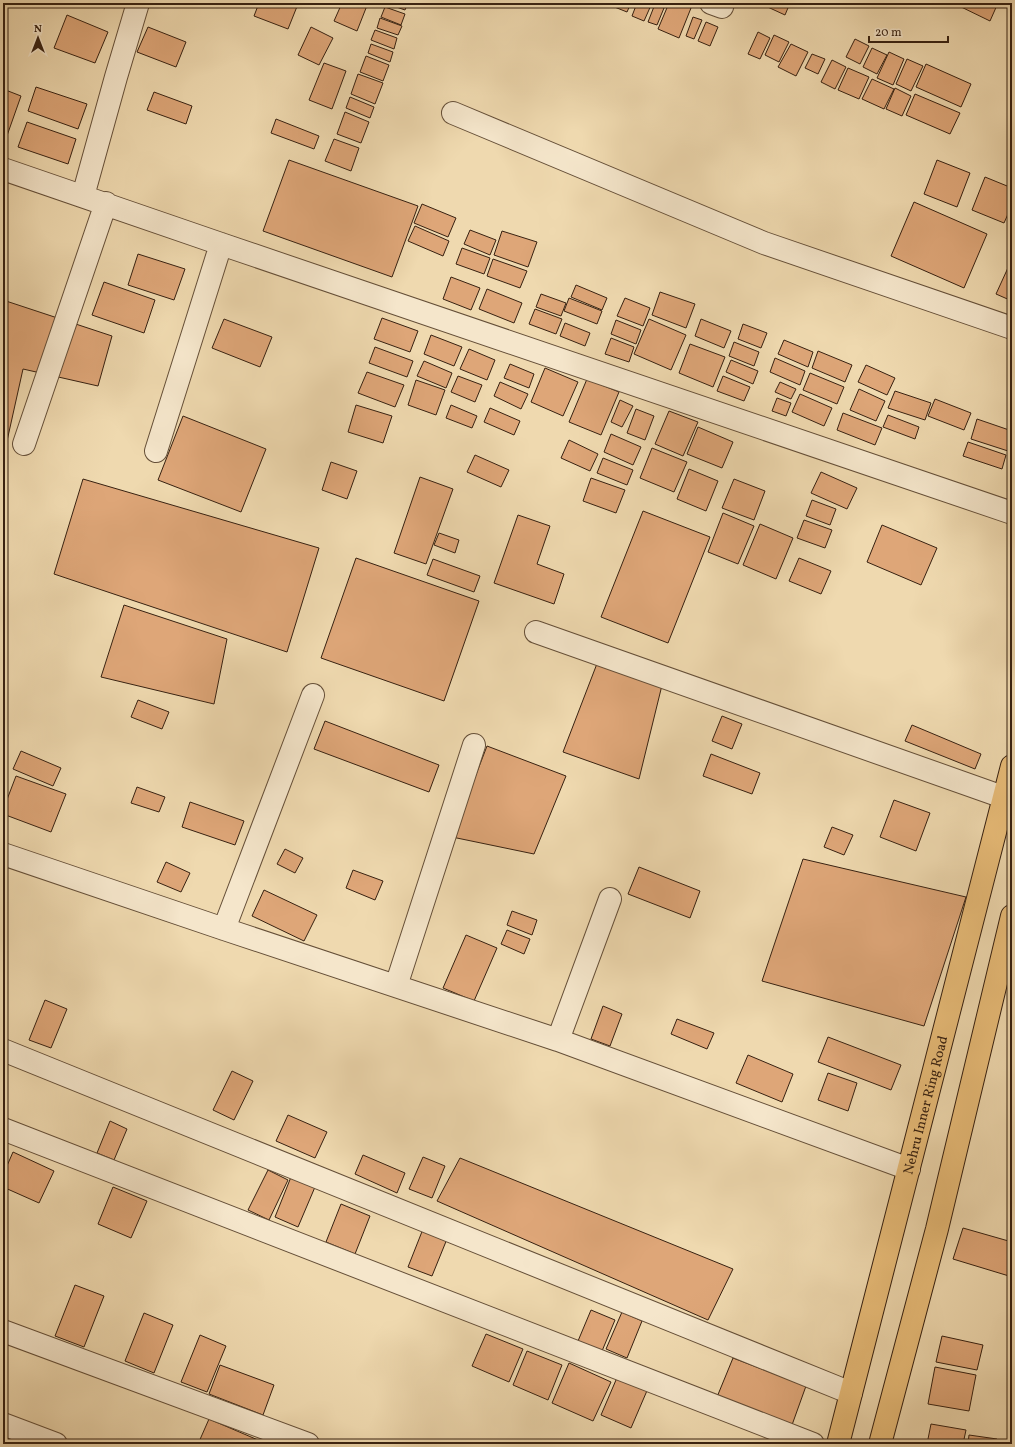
<svg xmlns="http://www.w3.org/2000/svg" width="1015" height="1447" font-family="Vollkorn,serif">
<style>
.building{fill:#dea678;stroke:#372111}
.lines{fill:none;stroke-linecap:round;stroke-linejoin:round}
.minor-casing{stroke:#654f38;stroke-width:24}
.primary-casing{stroke:#372111;stroke-width:24}
.minor{stroke:#f5e6cb;stroke-width:22}
.primary{stroke:#e8bc78;stroke-width:22}
.labels{text-anchor:middle;stroke-width:4;stroke-linejoin:round;paint-order:stroke}
.street-label{font-size:14px;fill:#372111;stroke:#f5e6cb}
</style>
<rect width="100%" height="100%" fill="#efd9af"/>
<filter id="stains"><feTurbulence type="fractalNoise" baseFrequency=".005" numOctaves="4"/><feColorMatrix values="0 0 0 0 .2 0 0 0 0 .09 0 0 0 0 .02 0 0 0 .5 -.17"/></filter>
<radialGradient id="worn" r=".72"><stop offset=".6" stop-color="#630" stop-opacity="0"/><stop offset="1" stop-color="#630" stop-opacity=".3"/></radialGradient>
<!-- building -->
<path class="building" d="M259 3 298 4 288 29 254 16Z
M342 3H368L357 31 334 21Z
M385 3H408L405 10Z
M613 3H631L627 12 612 6Z
M637 3H652L644 21 632 16Z
M669 3H693L679 38 658 29Z
M759 3H790L785 15Z
M953 3H998L990 21Z
M655 4 664 8 657 25 648 22Z
M385 7 405 14 401 25 381 17Z
M67 15 108 32 95 63 54 48Z
M693 17 702 20 694 39 686 36Z
M380 18 402 26 398 35 377 28Z
M706 22 718 27 710 46 698 41Z
M148 27 186 42 176 67 137 52Z
M311 27 333 38 319 65 298 55Z
M375 30 397 38 394 49 371 40Z
M758 32 770 38 760 59 748 54Z
M774 35 789 42 779 62 765 55Z
M855 39 869 46 860 64 846 57Z
M371 44 393 52 390 62 368 53Z
M791 44 808 52 796 76 778 67Z
M872 48 887 55 877 74 863 67Z
M889 52 904 59 893 85 877 78Z
M812 54 825 59 818 74 805 68Z
M366 56 389 65 383 81 360 72Z
M907 59 923 66 911 91 896 84Z
M832 60 846 67 835 89 821 82Z
M324 63 346 71 332 109 309 100Z
M926 64 971 84 961 107 916 87Z
M848 68 869 77 859 99 838 90Z
M358 74 383 83 375 104 351 94Z
M872 79 894 89 884 109 862 99Z
M36 87 87 104 78 129 28 111Z
M895 88 911 96 902 116 886 109Z
M3 89 21 96 3 147Z
M154 92 192 106 186 124 147 110Z
M915 94 960 113 950 134 906 115Z
M350 97 374 107 370 118 346 108Z
M345 112 369 122 361 143 337 134Z
M276 119 319 136 314 149 271 133Z
M27 122 76 139 68 164 18 147Z
M334 139 359 148 351 171 325 161Z
M289 160 418 206 392 277 263 231Z
M937 160 970 173 957 207 924 194Z
M985 177 1012 188V205L1004 223 972 210Z
M914 202 987 234 964 288 891 256Z
M422 204 456 218 448 237 414 223Z
M415 226 449 241 443 256 408 241Z
M470 230 496 240 490 255 464 244Z
M502 231 537 242 528 267 494 255Z
M462 248 490 258 484 274 456 264Z
M138 254 185 269 174 300 128 285Z
M493 259 527 271 520 288 487 276Z
M1012 259V301L996 294Z
M451 277 480 288 471 310 443 299Z
M104 282 155 300 144 333 92 315Z
M576 285 607 298 602 310 571 297Z
M487 289 522 303 514 323 479 309Z
M660 292 695 304 686 328 652 315Z
M541 294 566 303 561 316 536 307Z
M569 298 602 311 597 324 564 311Z
M625 298 650 308 643 326 617 316Z
M3 300 112 336 98 386 23 369 7 441 3 440Z
M535 309 562 319 556 334 529 324Z
M382 318 418 331 410 352 374 339Z
M224 319 272 337 260 367 212 348Z
M649 319 686 335 671 370 634 354Z
M701 319 731 331 724 348 695 336Z
M616 320 641 330 636 344 611 334Z
M565 323 590 333 585 346 560 336Z
M743 324 767 333 761 348 738 339Z
M431 335 462 347 454 366 424 354Z
M611 338 634 347 629 362 605 354Z
M784 340 813 352 808 367 778 354Z
M734 342 759 352 754 366 729 356Z
M690 344 725 357 713 387 679 373Z
M375 347 413 361 407 377 369 363Z
M469 349 495 360 487 380 460 369Z
M818 351 852 365 845 382 812 368Z
M775 358 805 371 800 385 770 372Z
M731 360 758 371 753 384 726 372Z
M424 361 452 373 446 388 417 376Z
M510 364 534 374 529 388 504 378Z
M866 365 895 378 887 395 858 382Z
M545 368 578 382 563 416 531 402Z
M367 372 404 385 395 407 358 393Z
M810 373 844 387 837 404 803 390Z
M458 376 482 385 475 402 451 392Z
M723 376 750 387 744 401 717 391Z
M587 379 619 392 601 435 569 422Z
M416 380 445 390 436 415 408 405Z
M500 382 528 394 521 409 494 396Z
M780 382 796 389 791 399 775 392Z
M859 389 885 401 876 421 850 410Z
M895 391 931 403 925 420 888 408Z
M800 394 832 408 824 426 792 412Z
M777 398 791 403 786 416 772 411Z
M935 399 971 413 964 430 928 416Z
M620 400 633 406 622 427 611 422Z
M356 405 392 416 383 443 348 432Z
M451 405 477 416 472 428 446 418Z
M490 408 520 421 514 435 484 422Z
M636 409 654 416 645 440 627 433Z
M669 411 698 422 683 456 655 444Z
M843 413 882 428 875 445 837 430Z
M888 415 919 427 915 439 883 427Z
M183 416 266 449 241 512 158 480Z
M977 419 1012 431V439L1008 451 971 439Z
M698 427 733 442 722 468 687 454Z
M611 434 641 447 633 465 604 452Z
M569 440 598 454 590 471 561 458Z
M968 442 1006 455 1002 469 963 456Z
M652 448 687 462 674 492 640 478Z
M475 455 509 470 501 487 467 472Z
M603 458 633 470 627 485 597 473Z
M331 462 357 471 347 499 322 490Z
M689 469 718 481 706 511 677 499Z
M821 472 857 488 847 509 811 493Z
M420 477 453 489 426 564 394 553Z
M591 478 625 490 616 513 583 501Z
M83 479 319 548 287 652 54 574Z
M734 479 765 491 754 520 722 508Z
M812 500 836 509 830 525 806 516Z
M643 511 710 537 668 643 601 617Z
M723 513 754 526 738 564 708 552Z
M518 515 550 526 537 564 564 574 554 604 494 583Z
M804 520 832 530 825 548 797 538Z
M760 524 793 538 776 579 743 565Z
M882 525 937 548 921 585 867 562Z
M439 533 459 540 455 553 434 545Z
M356 558 479 601 444 701 321 658Z
M799 558 831 571 821 594 789 581Z
M433 559 480 576 474 592 427 575Z
M124 605 227 639 214 704 101 677Z
M598 661 664 677 639 779 563 752Z
M138 700 169 712 162 729 131 717Z
M722 716 742 724 732 749 712 741Z
M325 721 439 765 429 792 314 749Z
M912 725 981 754 975 769 905 741Z
M487 746 566 776 534 854 452 837Z
M21 751 61 768 53 786 13 769Z
M711 754 760 773 752 794 703 776Z
M16 776 66 794 51 832 3 814V810Z
M137 787 165 797 159 812 131 803Z
M894 800 930 813 916 851 880 837Z
M190 802 244 821 235 845 182 827Z
M832 827 853 835 844 855 824 847Z
M285 849 303 858 295 873 277 864Z
M803 859 966 897 924 1026 762 981Z
M166 862 190 873 181 892 157 882Z
M639 867 700 891 690 918 628 894Z
M353 870 383 881 375 900 346 888Z
M264 890 317 915 304 941 252 916Z
M512 911 537 920 532 935 507 925Z
M507 930 530 939 524 954 501 944Z
M466 935 497 948 474 1001 443 988Z
M45 1000 67 1009 51 1048 29 1040Z
M603 1006 622 1014 610 1046 591 1039Z
M677 1019 714 1033 707 1049 671 1034Z
M828 1037 901 1065 891 1090 818 1062Z
M748 1055 793 1074 782 1102 736 1083Z
M232 1071 253 1081 234 1120 213 1110Z
M828 1073 857 1083 848 1111 818 1100Z
M288 1115 327 1132 315 1158 276 1141Z
M110 1121 127 1129 114 1160 97 1153Z
M13 1152 54 1171 39 1203 3 1187V1175Z
M363 1155 405 1173 397 1193 355 1174Z
M423 1157 445 1166 432 1198 409 1189Z
M460 1158 733 1269 708 1320 437 1201Z
M268 1170 288 1180 269 1220 248 1210Z
M291 1177 315 1187 298 1227 275 1217Z
M113 1187 147 1201 131 1238 98 1224Z
M341 1204 370 1216 355 1254 326 1242Z
M963 1228 1012 1242V1268L1009 1276 953 1259Z
M423 1229 447 1239 432 1276 408 1267Z
M75 1285 104 1296 84 1347 55 1336Z
M591 1310 615 1320 602 1351 578 1341Z
M622 1312 642 1321 627 1358 606 1349Z
M144 1313 173 1325 154 1373 125 1361Z
M486 1334 523 1349 509 1382 472 1366Z
M200 1335 226 1346 207 1392 181 1382Z
M942 1336 983 1345 977 1370 936 1362Z
M527 1351 562 1365 548 1400 513 1385Z
M733 1358 806 1386 792 1425 717 1397Z
M569 1363 611 1382 593 1421 552 1403Z
M220 1365 274 1385 263 1415 209 1394Z
M935 1367 976 1375 969 1411 928 1404Z
M619 1373 649 1386 631 1428 601 1415Z
M209 1419 265 1443V1444H198Z
M931 1424 966 1430 963 1444H927Z
M969 1435 997 1439 996 1444H968Z"/>
<g class="lines">
<defs>
<path id="minor" d="M711 3 722 7 723 3
M453 113 764 243 1012 328
M3 169 221 244 1012 513
M83 196 116 77 138 3
M24 444 106 203
M156 451 221 244
M536 632 1003 797
M3 854 224 929 558 1040 909 1169
M224 929 313 695
M396 986 474 745
M558 1040 610 899
M3 1050 851 1393
M3 1129 813 1444
M3 1331 308 1444
M3 1424 56 1444"/>
<g id="primary">
<path id="s1" d="M838 1444 1012 766"/>
<path d="M880 1444 937 1229 1012 916"/>
</g>
</defs>
<!-- minor casing -->
<use href="#minor" class="minor-casing"/>
<!-- primary casing -->
<use href="#primary" class="primary-casing"/>
<!-- minor -->
<use href="#minor" class="minor"/>
<!-- primary -->
<use href="#primary" class="primary"/>
</g>
<g class="labels">
<!-- street labels -->
<g class="street-label">
<text dy="5" stroke="none"><textPath href="#s1" startOffset="350">Nehru Inner Ring Road</textPath></text>
</g>
</g>
<!-- margin -->
<rect width="1015" height="1447" fill="none" stroke="#efd9af" stroke-width="16"/>
<rect x="4" y="4" width="1007" height="1439" fill="none" stroke="#372111" stroke-width="2"/>
<rect x="8" y="8" width="999" height="1431" fill="none" stroke="#372111"/>
<!-- north arrow -->
<g transform="translate(38 38)" stroke="#f5e6cb" stroke-width="3" paint-order="stroke">
<path d="M0-3L7 15L0 10L-7 15Z" fill="#372111"/>
<text y="-6" font-size="11" font-weight="bold" text-anchor="middle" fill="#372111">N</text>
</g>
<!-- scale -->
<path d="M869 36v6h79v-6" fill="none" stroke="#372111" stroke-width="2"/>
<text x="875" y="36" font-size="12" fill="#372111" stroke="#f5e6cb" stroke-width="3" paint-order="stroke">20 m</text>
<rect width="100%" height="100%" filter="url(#stains)"/>
<rect width="100%" height="100%" fill="url(#worn)"/>
</svg>
